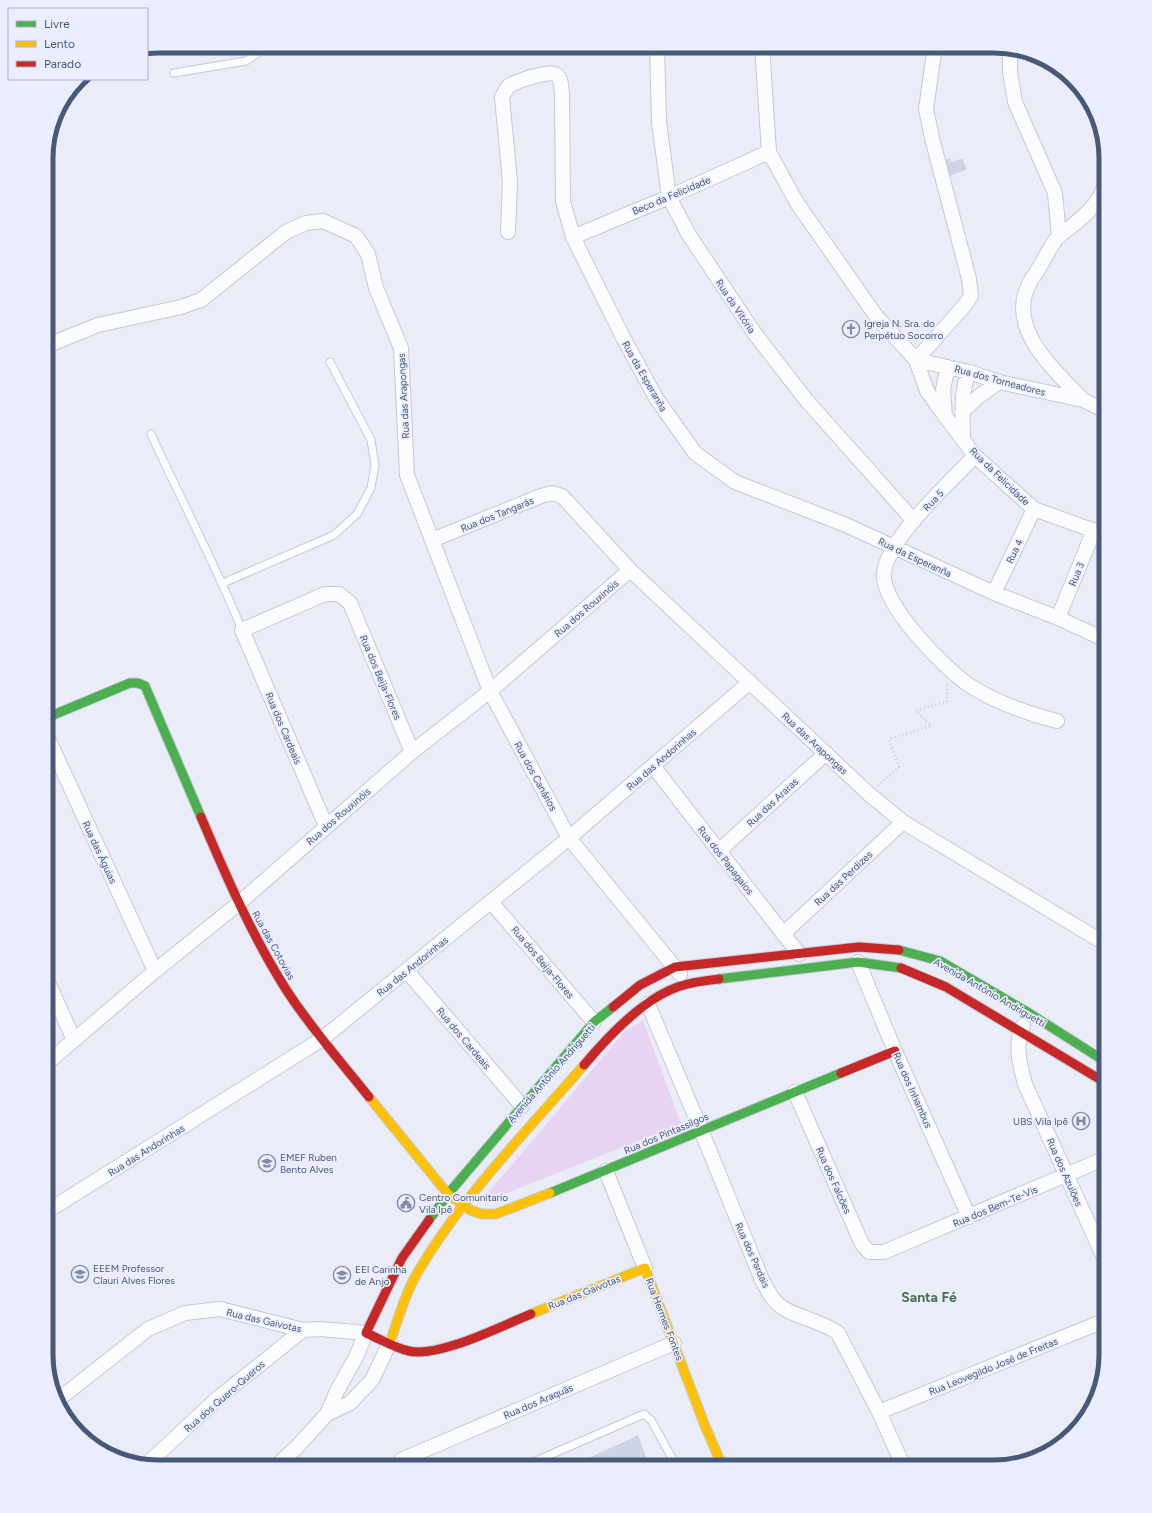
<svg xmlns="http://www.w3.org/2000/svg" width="1152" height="1513" font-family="Figtree,sans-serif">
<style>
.green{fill:#e8d4f2}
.building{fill:#ced4e3;stroke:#cbd2e1}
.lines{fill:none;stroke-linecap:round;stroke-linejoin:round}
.lane-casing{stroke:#c4c9d7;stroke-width:9}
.street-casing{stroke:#c4c9d7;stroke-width:16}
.fast-casing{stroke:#c5cbd9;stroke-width:11}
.slow-casing{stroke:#c5cbd9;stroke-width:11}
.jam-casing{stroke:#c5cbd9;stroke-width:11}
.path{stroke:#c7ccd7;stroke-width:2.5;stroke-dasharray:1 3;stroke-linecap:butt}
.lane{stroke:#fcfcfe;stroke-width:7}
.street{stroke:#fcfcfe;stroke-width:14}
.fast{stroke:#4caf50;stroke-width:9}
.slow{stroke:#ffc107;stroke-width:9}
.jam{stroke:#c62828;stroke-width:9}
.labels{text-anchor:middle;stroke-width:3.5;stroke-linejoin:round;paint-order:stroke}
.street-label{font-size:10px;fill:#475978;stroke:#ebeeff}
.poi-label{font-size:10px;fill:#475978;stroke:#ebeeff;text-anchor:start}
.district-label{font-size:14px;font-weight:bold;fill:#4c724a;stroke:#ebeeff}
.rim{fill:none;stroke:#475978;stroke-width:5}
</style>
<rect width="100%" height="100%" fill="#eaecf8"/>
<!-- green -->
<path class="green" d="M643 1020 681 1124 479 1204 624 1032Z"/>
<!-- building -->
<path class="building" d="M950 159 951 163 962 159 966 169 946 177 940 162Z
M638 1436 649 1467H570Z"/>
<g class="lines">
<defs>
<path id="lane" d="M174 73 246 61 258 53 262 46
M151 434C181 500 215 563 242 630
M223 583 334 535 357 514 371 488 375 465 371 440 330 362
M522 1467 644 1414 651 1420 677 1467"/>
<path id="street" d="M657 46 659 122 669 197 689 235 755 334 807 401 914 521
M762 46 769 152 797 203 876 316 916 360 927 391 945 416
M1010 49V72L1015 102 1055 193 1059 237
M508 232 510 182 502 97C504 94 506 89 509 86 516 81 547 71 555 74 562 77 561 88 562 94L563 201 573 237 624 339 656 398 695 453 735 482 846 525 994 593 1058 618 1106 640
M573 237 669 197 769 152
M46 346 98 325 181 307 201 300 286 232 306 223 323 221 356 236 368 254 376 288 401 348 407 475 490 691 569 838 680 974
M916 360 965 305 971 296 969 279 932 138 926 109 935 46
M916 360 969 372 999 382 1083 400 1106 411
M948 367 943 389 945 416 975 456 1034 509 1106 535
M1083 400C1056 371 1006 330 1029 284 1032 278 1037 272 1040 266 1046 257 1052 242 1060 235 1079 221 1101 205 1106 180
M963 411 978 397 999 382
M963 439C963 417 960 393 969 372
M975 456C950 482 889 537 884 572 879 602 947 672 972 687 996 702 1030 714 1057 721
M432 540 541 496 552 493 562 496 630 570 869 794 903 822 1106 944
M994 593 1034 509
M1058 618 1094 530
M46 734 155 971
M653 766 799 954
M326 826 242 630 325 594H339L350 603 412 752
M719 851 826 753
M491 902 594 1022
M783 934 903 822
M858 962 895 1051 969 1217
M407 971 522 1106
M46 978 74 1040
M648 1004 701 1130 762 1280C766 1287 770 1296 776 1302 788 1316 821 1320 838 1333L879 1412 904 1467
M1023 1026C1014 1043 1020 1066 1025 1084L1106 1262
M46 1064 155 971 238 904 412 752 490 691 630 570
M795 1092 862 1244 869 1252H884L1106 1158
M606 1171 645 1268
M46 1212 322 1039 569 838 750 682
M59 1399 148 1329 185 1313 220 1309 303 1330 320 1329 366 1333 356 1357 337 1391 327 1414 296 1448 275 1467
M879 1412 1106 1320
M327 1414 350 1403 372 1380 390 1342
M401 1460 674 1343
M147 1464 218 1398 303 1330"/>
<path id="fast" d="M46 718 130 683H138L145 686 201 817
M899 950 940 961 1029 1013 1106 1062
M719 979 858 962 901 968
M550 1193 841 1073
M429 1220 448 1194 594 1022 613 1007"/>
<path id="slow" d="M369 1097 448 1194 470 1210 482 1214H496L550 1193
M531 1314 645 1268 705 1426 723 1467
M390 1342C398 1320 404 1297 415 1277 458 1201 527 1131 584 1065"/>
<path id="jam" d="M201 817C226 876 252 936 287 991 311 1028 341 1062 369 1097
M901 968 946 987 1106 1083
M613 1007 640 985 675 967 859 947 899 950
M584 1065C605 1040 638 1005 668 991 684 983 702 981 719 979
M841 1073 895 1051
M429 1220 402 1258 366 1333C380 1339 394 1348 409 1351 439 1358 501 1326 531 1314"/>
</defs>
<!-- lane casing -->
<use href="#lane" class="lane-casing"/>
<!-- street casing -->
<use href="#street" class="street-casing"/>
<!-- fast casing -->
<use href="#fast" class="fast-casing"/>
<!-- slow casing -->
<use href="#slow" class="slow-casing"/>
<!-- jam casing -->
<use href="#jam" class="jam-casing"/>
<!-- path -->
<path class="path" d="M878 786 899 767 889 739 931 726 916 710 947 702V685"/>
<!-- lane -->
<use href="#lane" class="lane"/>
<!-- street -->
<use href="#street" class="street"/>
<!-- fast -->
<use href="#fast" class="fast"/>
<!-- slow -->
<use href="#slow" class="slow"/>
<!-- jam -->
<use href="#jam" class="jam"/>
</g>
<!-- icons -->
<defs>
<symbol id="church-ring" viewBox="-11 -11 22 22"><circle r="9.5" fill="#ebeeff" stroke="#808ca5" stroke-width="1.5"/><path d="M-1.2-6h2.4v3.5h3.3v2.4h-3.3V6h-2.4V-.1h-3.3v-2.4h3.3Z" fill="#808ca5"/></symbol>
<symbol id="hospital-ring" viewBox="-11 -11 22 22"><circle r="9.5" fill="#ebeeff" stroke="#808ca5" stroke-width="1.5"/><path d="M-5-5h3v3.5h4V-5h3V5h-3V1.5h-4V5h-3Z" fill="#808ca5"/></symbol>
<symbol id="school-ring" viewBox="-11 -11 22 22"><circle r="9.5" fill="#ebeeff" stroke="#808ca5" stroke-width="1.5"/><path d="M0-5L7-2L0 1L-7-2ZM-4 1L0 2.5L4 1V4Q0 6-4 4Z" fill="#808ca5"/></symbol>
<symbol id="civic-ring" viewBox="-11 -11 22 22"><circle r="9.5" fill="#ebeeff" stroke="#808ca5" stroke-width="1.5"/><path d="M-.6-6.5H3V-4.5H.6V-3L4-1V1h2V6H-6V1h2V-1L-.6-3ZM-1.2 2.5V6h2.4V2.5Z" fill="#808ca5"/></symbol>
</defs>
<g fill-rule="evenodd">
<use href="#church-ring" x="841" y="319" width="20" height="20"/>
<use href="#hospital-ring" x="1071" y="1111" width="20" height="20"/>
<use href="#school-ring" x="257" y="1153" width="20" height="20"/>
<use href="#civic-ring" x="396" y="1193" width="20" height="20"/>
<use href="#school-ring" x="70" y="1264" width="20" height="20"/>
<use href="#school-ring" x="332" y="1265" width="20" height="20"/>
</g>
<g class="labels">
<!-- street labels -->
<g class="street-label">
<text transform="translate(671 195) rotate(-23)" y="4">Beco da Felicidade</text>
<text transform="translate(736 306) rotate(56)" y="4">Rua da Vitória</text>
<text transform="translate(645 376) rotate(60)" y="4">Rua da Esperanña</text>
<text transform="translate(1000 380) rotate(15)" y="4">Rua dos Torneadores</text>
<text transform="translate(403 396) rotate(-93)" y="4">Rua das Arapongas</text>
<text transform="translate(1000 476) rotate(44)" y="4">Rua da Felicidade</text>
<text transform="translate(933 500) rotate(-47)" y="4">Rua 5</text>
<text transform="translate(497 514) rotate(-22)" y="4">Rua dos Tangarás</text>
<text transform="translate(1014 551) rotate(-65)" y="4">Rua 4</text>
<text transform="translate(915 557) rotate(25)" y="4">Rua da Esperanña</text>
<text transform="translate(1076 574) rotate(-68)" y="4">Rua 3</text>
<text transform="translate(586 608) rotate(-41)" y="4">Rua dos Rouxinóis</text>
<text transform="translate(381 677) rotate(67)" y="4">Rua dos Beija-Flores</text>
<text transform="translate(284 728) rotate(67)" y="4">Rua dos Cardeais</text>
<text transform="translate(815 743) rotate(43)" y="4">Rua das Arapongas</text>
<text transform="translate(661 759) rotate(-41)" y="4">Rua das Andorinhas</text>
<text transform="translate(536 776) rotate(61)" y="4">Rua dos Canários</text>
<text transform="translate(772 802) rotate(-43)" y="4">Rua das Araras</text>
<text transform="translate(338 816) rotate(-41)" y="4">Rua dos Rouxinóis</text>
<text transform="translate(100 852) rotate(65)" y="4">Rua das Águias</text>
<text transform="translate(726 860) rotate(52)" y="4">Rua dos Papagaios</text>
<text transform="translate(843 878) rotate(-43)" y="4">Rua das Perdizes</text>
<text transform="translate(274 945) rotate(61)" y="4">Rua das Cotovias</text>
<text transform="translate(543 962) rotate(50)" y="4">Rua dos Beija-Flores</text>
<text transform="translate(412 966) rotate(-39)" y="4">Rua das Andorinhas</text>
<text transform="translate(990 992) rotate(30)" y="4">Avenida Antônio Andriguetti</text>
<text transform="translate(464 1038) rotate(50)" y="4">Rua dos Cardeais</text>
<text transform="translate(551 1073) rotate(-49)" y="4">Avenida Antônio Andriguetti</text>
<text transform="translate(913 1090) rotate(66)" y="4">Rua dos Inhambus</text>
<text transform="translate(666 1133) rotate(-23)" y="4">Rua dos Pintassilgos</text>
<text transform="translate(146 1150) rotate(-32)" y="4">Rua das Andorinhas</text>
<text transform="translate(1065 1172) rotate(66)" y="4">Rua dos Azulões</text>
<text transform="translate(834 1180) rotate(66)" y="4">Rua dos Falcões</text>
<text transform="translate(995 1206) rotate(-23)" y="4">Rua dos Bem-Te-Vis</text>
<text transform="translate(753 1255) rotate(66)" y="4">Rua dos Pardais</text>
<text transform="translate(584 1292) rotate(-22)" y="4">Rua das Gaivotas</text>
<text transform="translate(665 1319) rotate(69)" y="4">Rua Hermes Fontes</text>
<text transform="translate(264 1320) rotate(13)" y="4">Rua das Gaivotas</text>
<text transform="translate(993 1366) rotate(-22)" y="4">Rua Leovegildo José de Freitas</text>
<text transform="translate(224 1396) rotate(-41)" y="4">Rua dos Quero-Queros</text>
<text transform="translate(538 1401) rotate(-23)" y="4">Rua dos Araquãs</text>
</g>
<!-- poi labels -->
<g class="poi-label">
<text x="864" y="327">Igreja N. Sra. do<tspan x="864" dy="12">Perpétuo Socorro</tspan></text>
<text x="1068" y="1125" text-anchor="end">UBS Vila Ipê</text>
<text x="280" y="1161">EMEF Ruben<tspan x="280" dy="12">Bento Alves</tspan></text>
<text x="419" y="1201">Centro Comunitario<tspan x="419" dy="12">Vila Ipê</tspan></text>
<text x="93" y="1272">EEEM Professor<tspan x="93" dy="12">Clauri Alves Flores</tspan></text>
<text x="355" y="1273">EEI Carinha<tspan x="355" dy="12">de Anjo</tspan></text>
</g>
<!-- district labels -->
<g class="district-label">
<text x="929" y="1302">Santa Fé</text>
</g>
</g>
<!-- crop -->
<path d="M0 0H1152V1513H0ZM158 53H994A105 105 0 0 1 1099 158V1355A105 105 0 0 1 994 1460H158A105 105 0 0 1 53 1355V158A105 105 0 0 1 158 53Z" fill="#ebeeff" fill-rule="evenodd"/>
<path class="rim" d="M158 53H994A105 105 0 0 1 1099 158V1355A105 105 0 0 1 994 1460H158A105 105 0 0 1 53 1355V158A105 105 0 0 1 158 53Z"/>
<!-- legend -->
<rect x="8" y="8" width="140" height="72" fill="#ebeeff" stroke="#a9b2c9"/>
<rect x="16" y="21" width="20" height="6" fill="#4caf50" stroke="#a9b2c9"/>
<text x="44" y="28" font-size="12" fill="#475978">Livre</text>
<rect x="16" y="41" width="20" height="6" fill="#ffc107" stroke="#a9b2c9"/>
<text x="44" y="48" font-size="12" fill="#475978">Lento</text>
<rect x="16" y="61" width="20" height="6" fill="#c62828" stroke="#a9b2c9"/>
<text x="44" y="68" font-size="12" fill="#475978">Parado</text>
</svg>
